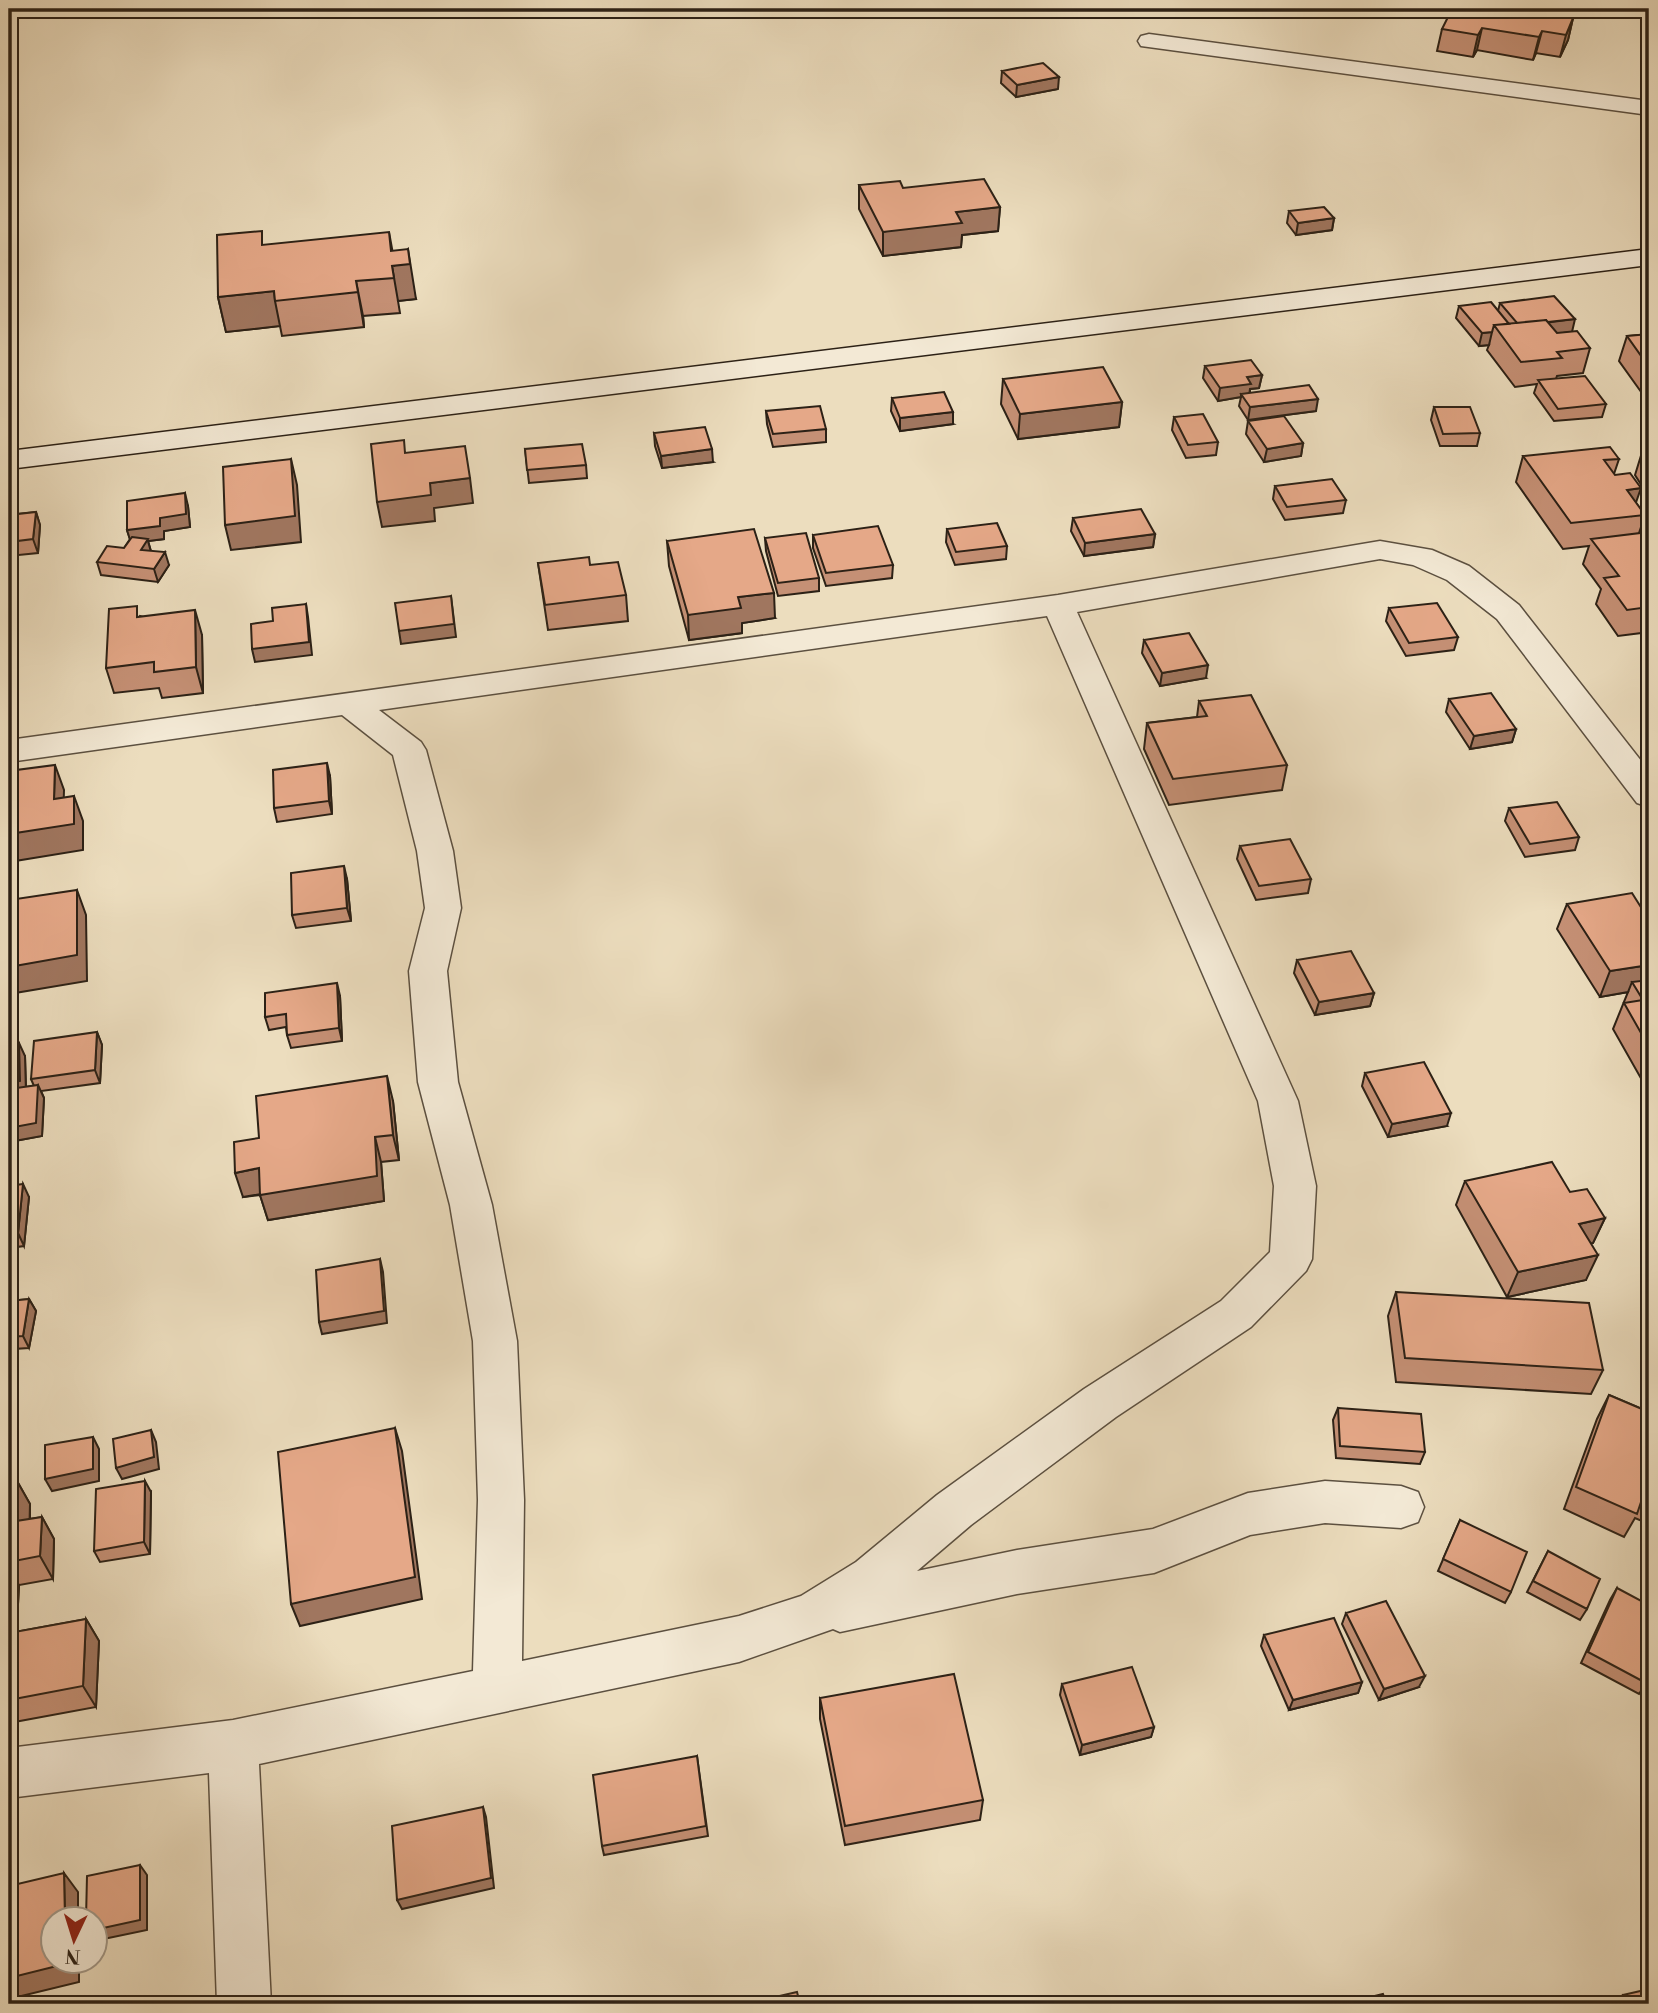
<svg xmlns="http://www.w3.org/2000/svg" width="1658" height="2013" font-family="'Libre Bodoni',serif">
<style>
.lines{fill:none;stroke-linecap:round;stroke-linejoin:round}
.street-casing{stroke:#5c5040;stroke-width:3}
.secondary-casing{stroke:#2c2116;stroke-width:3}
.street{fill:#f3e9d5;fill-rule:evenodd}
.secondary{fill:#f3e9d5;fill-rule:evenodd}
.wall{fill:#c59075;stroke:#2c2116;stroke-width:2}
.shaded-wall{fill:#a0765f;stroke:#2c2116;stroke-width:2}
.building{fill:#e5a888;stroke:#2c2116;stroke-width:2}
</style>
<rect width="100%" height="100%" fill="#ecddbe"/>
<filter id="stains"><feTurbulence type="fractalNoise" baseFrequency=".00286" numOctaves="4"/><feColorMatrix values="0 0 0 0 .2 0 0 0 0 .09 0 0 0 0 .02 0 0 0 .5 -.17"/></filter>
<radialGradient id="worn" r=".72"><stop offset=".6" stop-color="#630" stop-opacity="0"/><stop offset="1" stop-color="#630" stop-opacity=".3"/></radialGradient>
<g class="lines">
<defs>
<path id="street" d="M1149 34 1649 101V115L1141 46 1138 41 1141 36Z
M1380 541 1432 550 1469 566 1519 605 1649 771V807L1637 803 1497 619 1447 580 1413 565 1380 559 1077 612 1298 1101 1316 1186 1312 1259 1306 1271 1251 1327 1116 1417 971 1525 917 1571 1017 1550 1153 1529 1248 1493 1325 1481 1401 1486 1418 1492 1424 1507 1418 1522 1401 1528 1325 1523 1250 1535 1154 1573 1017 1594 840 1632 833 1629 739 1662 259 1764 271 2004H217L209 1773 9 1798V1748L233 1720 473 1671 478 1500 473 1341 450 1205 418 1082 409 971 425 908 417 851 393 755 342 715 9 762V740L1058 595ZM1047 616 1258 1101 1274 1186 1270 1252 1221 1301 1084 1389 937 1495 856 1562 801 1596 739 1616 522 1661 524 1500 517 1341 492 1205 458 1082 447 971 461 908 453 851 426 750 421 742 379 710Z"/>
<path id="secondary" d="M1649 249V265L9 469V451Z"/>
</defs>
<!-- street casing -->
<use href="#street" class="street-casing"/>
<!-- secondary casing -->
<use href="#secondary" class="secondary-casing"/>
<!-- street -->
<use href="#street" class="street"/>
<!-- secondary -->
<use href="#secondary" class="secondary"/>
</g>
<!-- wall -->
<path class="wall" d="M1524 10 1573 18 1568 40 1560 57 1536 53 1533 60 1477 50 1473 57 1437 51 1442 29Z
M1649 52V71L1644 70Z
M1002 71 1058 89 1016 97 1001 83Z
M859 185 903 188 1000 207 998 231 962 235 961 247 883 256 859 209Z
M1289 211 1334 218 1332 230 1296 235 1287 223Z
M264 245 392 251 416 299 398 301 400 313 363 316 364 327 282 336 280 326 226 332 218 297Z
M1500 303 1572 332 1590 348 1583 373 1557 376 1556 379 1606 404 1602 417 1554 421 1534 393 1537 384 1515 387 1487 350 1489 345 1479 346 1456 318 1459 306 1498 311Z
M1649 334V403L1619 361 1627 336Z
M1205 366 1262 375 1259 388 1250 389V393L1316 411 1248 420 1239 406 1241 397 1218 401 1203 378Z
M1003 379 1122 402 1119 427 1018 439 1001 404Z
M892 398 953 424 900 431 891 411Z
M1434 407 1480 433 1477 446H1440L1431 420Z
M766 411 826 429V442L773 447 767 424Z
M1174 417 1218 442 1216 455 1186 458 1172 430Z
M1248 421 1303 443 1301 456 1264 462 1246 434Z
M654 433 713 462 662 468 655 446Z
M525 449 586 465 587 478 529 483Z
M1643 449H1649V497L1635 475Z
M1523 456 1619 459 1614 474 1645 515 1639 533 1649 532V632L1618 636 1596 604 1601 589 1583 564 1589 546 1563 549 1516 482Z
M1275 486 1346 500 1343 513 1285 520 1273 499Z
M188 506 190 527 164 531V539L148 541 151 551 169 565 158 582 101 575 97 562 124 548 130 539 127 530Z
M36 512 40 525 38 553 9 556V515Z
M1073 518 1155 534 1153 547 1084 556 1071 531Z
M947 529 1007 546 1006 559 955 565 946 542Z
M813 535 893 565 892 578 826 586 813 548Z
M765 538 819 578V591L778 596 766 551Z
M667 541 775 618 742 623V633L689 640 669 566Z
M538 563 590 565 626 595 628 621 548 630Z
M1389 608 1458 637 1454 650 1406 656 1386 621Z
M140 616 202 635 203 693 162 698 159 688 114 693 106 668Z
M1144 640 1206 678 1160 686 1142 653Z
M1449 699 1516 729 1512 742 1470 749 1446 712Z
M1199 701 1287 765 1282 790 1169 805 1144 749 1147 723 1197 717Z
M330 776 332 814 277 822 274 808Z
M1509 808 1579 837 1575 850 1525 857 1505 821Z
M1240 846 1311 879 1308 893 1256 900 1237 859Z
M347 879 351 921 296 928 292 915Z
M1567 904 1649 920V1088L1647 1089 1613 1029 1628 992 1600 997 1557 929Z
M1297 960 1374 993 1370 1006 1315 1015 1294 973Z
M340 996 342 1041 291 1048 287 1035 286 1027 269 1030 265 1017Z
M97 1032 102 1045 100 1083 41 1091 44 1098 42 1136 9 1142V1045L25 1056 26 1087 34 1086 31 1079Z
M1365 1073 1447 1126 1388 1137 1362 1086Z
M393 1101 399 1160 381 1162 384 1201 268 1220 260 1195 243 1197 259 1138Z
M1465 1181 1570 1192 1605 1218 1593 1243H1591L1586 1280 1507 1297 1456 1205Z
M9 1186 29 1197 24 1246 9 1248Z
M1396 1292 1603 1370 1591 1394 1396 1382 1388 1316Z
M29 1299 36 1311 29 1348 14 1349 18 1357V1404L9 1405V1301Z
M1609 1395 1649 1412V1427L1647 1430 1649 1431V1524L1635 1518 1624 1537 1564 1509 1597 1419Z
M1338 1408 1425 1452 1420 1464 1336 1458 1333 1420Z
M17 1481 30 1504V1519L42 1517 54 1539 53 1579 19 1585 17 1623 9 1624V1483Z
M151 1492 150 1554 100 1562 94 1551Z
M1460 1520 1511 1592 1505 1603 1438 1571Z
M1548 1551 1587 1609 1580 1620 1527 1592Z
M1617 1588 1646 1683 1639 1694 1581 1663 1610 1600Z
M1346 1613 1419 1687 1379 1700 1342 1624Z
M86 1619 99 1641 96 1707 9 1723V1633Z
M1264 1635 1362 1682 1358 1693 1289 1710 1261 1646Z
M1062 1684 1154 1727 1151 1737 1080 1755 1060 1695Z
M820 1698 983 1800 980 1820 845 1845 820 1719Z
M697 1756 708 1836 604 1855 602 1846Z
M1623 1995 1649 2004H1616Z"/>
<!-- shaded-wall -->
<path class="shaded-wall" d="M1573 18 1568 40 1560 57 1566 35Z
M1482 28 1477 50 1473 57 1478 35Z
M1542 31 1536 53 1533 60 1539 37Z
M1059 77 1058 89 1016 97 1017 85Z
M9 141 14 159 9 163Z
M1000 207 998 231 962 235 961 247 883 256V232L956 212Z
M1334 218 1332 230 1296 235 1298 223Z
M389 232 395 265 408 249 416 299 398 301 392 266Z
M356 281 363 316 364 327 358 292Z
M274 291 275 301 280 326 226 332 218 297Z
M1575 319 1572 332 1516 338 1519 326Z
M1492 332 1489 345 1479 346 1482 333Z
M1262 375 1259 388 1250 389 1249 396 1241 394V397L1218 401 1220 388 1247 377Z
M1318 399 1316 411 1248 420 1250 407Z
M1122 402 1119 427 1018 439 1020 414Z
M953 412V424L900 431V418Z
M1303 443 1301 456 1264 462 1267 449Z
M712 449 713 462 662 468 661 456Z
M291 459 297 485 301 542 231 550 225 525Z
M470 478 473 503 434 508 435 521 382 527 377 502 430 483Z
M1641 488 1632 514 1627 490Z
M185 493 188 506 190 527 164 531V539L148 541 151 552 145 563 131 543 127 530 160 518Z
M36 512 40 525 38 553 33 539Z
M1155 534 1153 547 1084 556 1085 543Z
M165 552 169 565 158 582 154 569Z
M774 593 775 618 742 623V633L689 640 688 615 738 597Z
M451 596 456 637 401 644 399 631Z
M306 604 308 617 312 655 255 662 252 649Z
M195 610 202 635 203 693 196 667Z
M9 632 16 651 9 714Z
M1208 665 1206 678 1160 686 1162 673Z
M1516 729 1512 742 1470 749 1474 736Z
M327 763 330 776 332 814 329 801Z
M55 765 64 790 63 824 54 799Z
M74 796 83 821V850L9 862V834Z
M344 866 347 879 351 921 347 908Z
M77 890 86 915 87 981 9 994V967Z
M1649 965V988L1632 982 1628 992 1600 997 1610 971Z
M337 983 340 996 342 1041 339 1028Z
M1374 993 1370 1006 1315 1015 1319 1002Z
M97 1032 102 1045 100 1083 95 1070Z
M19 1043 25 1056 26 1094 9 1097V1083Z
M387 1076 393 1101 399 1160 393 1135Z
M38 1085 44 1098 42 1136 9 1142V1128Z
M1451 1113 1447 1126 1388 1137 1392 1124Z
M375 1137 381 1162 384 1201 268 1220 260 1195Z
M259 1168 267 1193 243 1197 235 1173Z
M23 1184 29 1197 24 1246 18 1233Z
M1605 1218 1593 1243 1568 1249 1579 1224Z
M1598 1255 1586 1280 1507 1297 1518 1272Z
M380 1259 383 1272 387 1323 322 1334 319 1322Z
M29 1299 36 1311 29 1348 23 1336Z
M12 1344 18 1357V1404L9 1405Z
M395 1428 402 1451 422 1599 300 1626 291 1604Z
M151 1430 156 1442 159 1469 122 1479 116 1468Z
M93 1437 99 1449V1481L52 1491 45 1479Z
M17 1481 30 1504 29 1544 16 1521Z
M145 1481 151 1492 150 1554 144 1542Z
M42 1517 54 1539 53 1579 40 1556Z
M9 1569 19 1585 17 1623 9 1624Z
M86 1619 99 1641 96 1707 83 1686Z
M1425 1676 1419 1687 1379 1700 1384 1689Z
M1362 1682 1358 1693 1289 1710 1293 1700Z
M1154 1727 1151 1737 1080 1755 1082 1745Z
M483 1807 486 1817 494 1888 402 1909 397 1900Z
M140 1865 147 1875V1930L94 1941V1930Z
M64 1873 78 1892V1919H65Z
M65 1961H79V1982L9 1999V1978Z"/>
<!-- building -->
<path class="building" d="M1452 9H1524L1523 10 1573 18 1566 35 1542 31 1539 37 1482 28 1478 35 1442 29Z
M1043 63 1059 77 1017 85 1002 71Z
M984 179 1000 207 956 212 962 223 883 232 859 185 900 181 903 188Z
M1324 207 1334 218 1298 223 1289 211Z
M262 231V245L389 232 391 251 408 249 410 264 392 266 394 278 356 281 358 292 275 301 274 291 218 297 217 235Z
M1554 296 1575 319 1548 322 1546 320 1517 323 1500 303Z
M1491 302 1509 324 1494 325 1492 332 1482 333 1459 306Z
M1546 320 1557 333 1577 331 1590 348 1557 352 1562 358 1521 362 1494 325Z
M1649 334V367L1627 336Z
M1251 360 1262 375 1247 377 1251 384 1220 388 1205 366Z
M1103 367 1122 402 1020 414 1003 379Z
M1585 376 1606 404 1558 409 1538 380Z
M1309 385 1318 399 1250 407 1241 394Z
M944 392 953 412 900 418 892 398Z
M820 406 826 429 773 434 766 411Z
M1434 407H1470L1480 433 1443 434Z
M1203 414 1218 442 1188 445 1174 417Z
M1284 416 1303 443 1267 449 1248 421Z
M705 427 712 449 661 456 654 433Z
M404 440 405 453 465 446 470 478 430 483 431 495 377 502 371 444Z
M582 444 586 465 527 470 525 449Z
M1610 447 1619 459 1604 460 1615 475 1630 473 1641 488 1627 490 1645 515 1571 523 1523 456Z
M1643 449H1649V459Z
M291 459 295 516 225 525 223 467Z
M1332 479 1346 500 1287 507 1275 486Z
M185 493 186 514 160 518V526L127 530V501Z
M1141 509 1155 534 1085 543 1073 518Z
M36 512 33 539 9 542V515Z
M997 523 1007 546 956 552 947 529Z
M878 526 893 565 826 573 813 535Z
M754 529 774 593 738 597 741 608 688 615 667 541Z
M1649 532V607L1627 610 1604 578 1619 576 1591 539Z
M806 533 819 578 778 583 765 538Z
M132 537 148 539 141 550 165 552 154 569 97 562 107 546 124 548Z
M589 557 590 565 618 562 626 595 545 605 538 563Z
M451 596 454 624 399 631 395 603Z
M1437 603 1458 637 1409 643 1389 608Z
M306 604 309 642 252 649 251 624 273 621 272 608Z
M137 606V617L195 610 196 667 154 672V662L106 668 109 609Z
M1189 633 1208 665 1162 673 1144 640Z
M1491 693 1516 729 1474 736 1449 699Z
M1251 695 1287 765 1173 779 1147 723 1207 716 1199 701Z
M327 763 329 801 274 808 273 770Z
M55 765 54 799 74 796V824L9 834V771Z
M1557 802 1579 837 1530 844 1509 808Z
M1290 839 1311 879 1259 886 1240 846Z
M344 866 347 908 292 915 291 873Z
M77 890V955L9 967V900Z
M1632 893 1649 920V965L1610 971 1567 904Z
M1351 951 1374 993 1319 1002 1297 960Z
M1649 980V1047L1624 1003 1643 1000 1632 982Z
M337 983 339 1028 287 1035 286 1014 265 1017V993Z
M97 1032 95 1070 31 1079 34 1041Z
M19 1043 20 1081 9 1083V1045Z
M1424 1062 1451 1113 1392 1124 1365 1073Z
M387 1076 393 1135 375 1137 377 1176 260 1195 259 1168 235 1173 234 1142 259 1138 256 1096Z
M38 1085 36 1123 9 1128V1089Z
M1552 1162 1570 1192 1587 1189 1605 1218 1579 1224 1598 1255 1518 1272 1465 1181Z
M23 1184 18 1233 9 1235V1186Z
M380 1259 384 1311 319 1322 316 1270Z
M1396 1292 1589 1303 1603 1370 1405 1358Z
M29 1299 23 1336 9 1337V1301Z
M12 1344 11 1392H9V1345Z
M1609 1395 1649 1412V1423L1644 1429 1649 1431V1495L1644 1493 1637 1514 1576 1487Z
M1338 1408 1421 1414 1425 1452 1340 1446Z
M395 1428 415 1577 291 1604 278 1452Z
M151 1430 154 1457 116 1468 113 1439Z
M93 1437V1469L45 1479V1445Z
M17 1481 16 1521 42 1517 40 1556 9 1562V1483Z
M145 1481 144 1542 94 1551 96 1489Z
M1460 1520 1527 1552 1511 1592 1443 1559Z
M1548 1551 1600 1579 1587 1609 1533 1581Z
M1617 1588 1649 1605V1675L1646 1683 1588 1652Z
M1386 1601 1425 1676 1384 1689 1346 1613Z
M1334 1618 1362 1682 1293 1700 1264 1635Z
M86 1619 83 1686 9 1700V1633Z
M1132 1667 1154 1727 1082 1745 1062 1684Z
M954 1674 983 1800 845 1826 820 1698Z
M697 1756 706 1826 602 1846 593 1775Z
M483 1807 491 1878 397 1900 392 1826Z
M140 1865V1920L94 1930V1919H86L87 1876Z
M64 1873 65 1919H52V1961H65V1964L9 1978V1886Z
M1649 1989V2004H1627L1623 1995Z
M797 1992 800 2004H744Z
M1383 1994 1387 2004H1342Z"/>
<!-- margin -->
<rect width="1658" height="2013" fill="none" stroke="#ecddbe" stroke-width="35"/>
<rect x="10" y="10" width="1637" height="1992" fill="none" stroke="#2c2116" stroke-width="3.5"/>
<rect x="18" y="18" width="1623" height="1978" fill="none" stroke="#2c2116" stroke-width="2"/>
<!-- north arrow -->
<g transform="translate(74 1940) rotate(184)"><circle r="33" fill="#f3e9d5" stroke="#a39989" stroke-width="2"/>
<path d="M0-5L12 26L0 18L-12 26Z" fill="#8f2418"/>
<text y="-10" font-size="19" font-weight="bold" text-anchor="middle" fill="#2c2116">N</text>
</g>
<rect width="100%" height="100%" filter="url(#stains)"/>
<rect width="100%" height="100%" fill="url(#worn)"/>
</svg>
